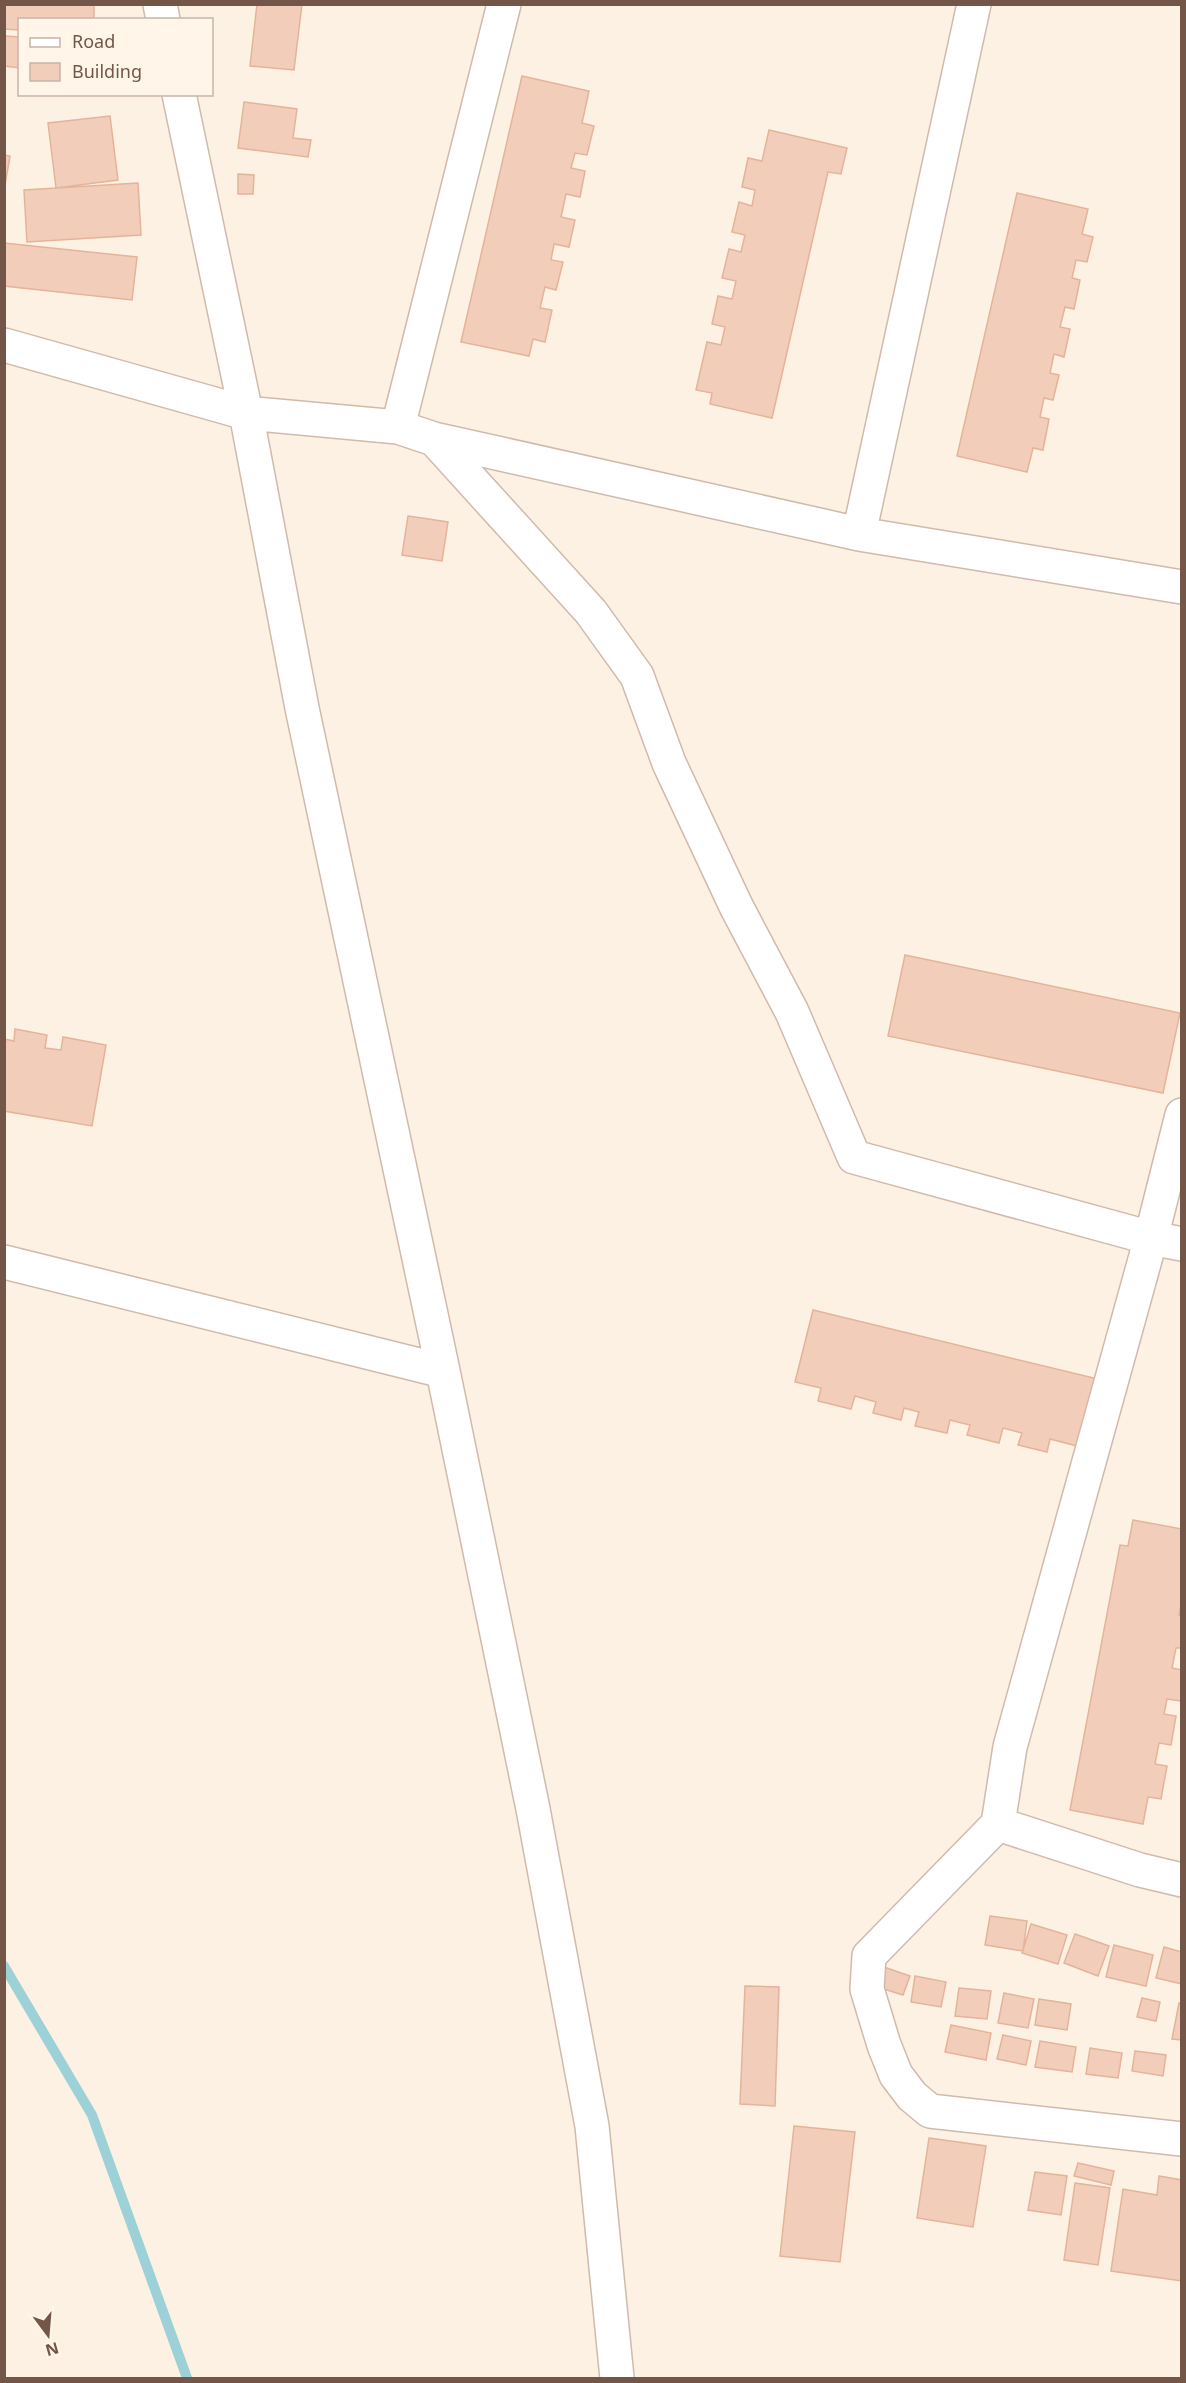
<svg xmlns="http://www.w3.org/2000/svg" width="1186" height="2383" font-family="'Noto Sans',sans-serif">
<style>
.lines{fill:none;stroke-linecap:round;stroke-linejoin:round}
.stream{stroke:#9dd1d8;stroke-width:10}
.building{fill:#f2ceba;stroke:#e5b39a;stroke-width:1.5}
.minor-casing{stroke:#d0baac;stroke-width:36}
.minor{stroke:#fff;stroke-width:33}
</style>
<rect width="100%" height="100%" fill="#fcf1e2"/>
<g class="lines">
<!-- stream -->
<path class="stream" d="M4 1966 92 2115 187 2378"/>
</g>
<!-- building -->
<path class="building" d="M4 4H94V20H20V30L4 29Z
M257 4H302L294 70 250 66Z
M4 36 20 37V68L4 66Z
M522 76 589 91 582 123 594 126 587 155 575 153 571 168 585 171 580 197 566 194 561 217 575 220 569 247 554 244 551 260 563 262 556 290 545 287 540 308 552 310 545 342 533 339 529 356 461 342Z
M244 102 297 109 293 138 311 140 308 157 238 148Z
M110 116 118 180 56 188 48 123Z
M769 130 847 148 841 174 828 172 772 418 710 404 712 393 696 390 707 342 721 345 725 327 712 324 718 296 732 299 736 281 722 278 729 249 741 252 745 235 732 232 739 202 752 206 755 190 742 187 748 158 762 161Z
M4 155 10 156 5 185H4Z
M238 174 254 175 253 194H238Z
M138 183 141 235 27 242 24 190Z
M1017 193 1088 209 1082 234 1093 237 1087 262 1076 260 1072 278 1080 280 1074 309 1065 307 1060 327 1070 329 1064 357 1054 354 1050 373 1059 375 1053 400 1044 398 1040 417 1049 419 1043 450 1033 448 1027 472 957 456Z
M4 243 137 257 132 300 4 286Z
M408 516 448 522 442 561 402 555Z
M905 955 1180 1013 1163 1093 888 1036Z
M15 1029 47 1035 45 1048 61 1050 63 1037 106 1045 92 1126 4 1111V1039L14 1041Z
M813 1310 1102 1380 1085 1448 1050 1439 1047 1452 1018 1445 1022 1433 1003 1428 999 1443 967 1435 970 1425 950 1420 947 1433 915 1426 919 1412 904 1408 901 1420 873 1413 876 1402 855 1396 851 1409 818 1401 821 1388 795 1382Z
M1133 1520 1182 1529V1599L1179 1615H1182V1648H1176L1172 1668 1182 1670V1698L1181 1701 1167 1699 1164 1714 1176 1716 1171 1745 1159 1743 1155 1764 1167 1766 1161 1799 1148 1797 1143 1824 1070 1810 1120 1545 1128 1546Z
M990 1916 1027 1921 1023 1951 985 1945Z
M1031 1924 1067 1935 1058 1964 1022 1953Z
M1075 1934 1109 1946 1098 1976 1064 1963Z
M1114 1945 1153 1955 1146 1986 1106 1977Z
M1164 1947 1182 1952V1984L1156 1978Z
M878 1965 910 1976 903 1995 871 1985Z
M915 1976 946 1982 941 2007 911 2002Z
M745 1986 779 1987 775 2106 740 2104Z
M959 1988 991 1991 987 2019 955 2016Z
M1004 1993 1034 1999 1028 2028 998 2023Z
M1142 1998 1160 2002 1156 2021 1137 2017Z
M1039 1999 1071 2004 1067 2030 1035 2025Z
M1179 2003 1182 2004V2040L1172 2039Z
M951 2025 991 2033 986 2060 945 2052Z
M1003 2035 1031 2041 1026 2065 997 2059Z
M1040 2041 1076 2047 1072 2072 1035 2067Z
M1090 2048 1122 2053 1118 2078 1086 2074Z
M1135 2051 1166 2055 1163 2076 1132 2071Z
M794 2126 855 2132 840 2262 780 2256Z
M929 2138 986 2146 973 2227 917 2218Z
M1078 2163 1114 2171 1111 2185 1074 2176Z
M1035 2172 1067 2176 1061 2215 1028 2210Z
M1159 2176 1182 2180V2281L1111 2271 1123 2189 1157 2195Z
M1075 2183 1110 2188 1098 2265 1064 2260Z"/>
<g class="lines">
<defs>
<path id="minor" d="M160 4 163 20
M179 94 246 413 302 708 443 1371 533 1809 592 2126 617 2378
M4 345 246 413 398 427 434 439 859 534 1182 587
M398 427 504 4
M434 439 591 612 637 676 669 763 736 906 792 1012 854 1157 1151 1238 1182 1244
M859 534 974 4
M1182 1115 1151 1238 1010 1747 998 1824 869 1956 867 1989 884 2045 896 2075 912 2096 930 2111 1182 2139
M4 1262 443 1371
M998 1824 1140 1870 1182 1880"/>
</defs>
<!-- minor casing -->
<use href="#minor" class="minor-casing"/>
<!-- minor -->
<use href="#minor" class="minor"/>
</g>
<!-- border -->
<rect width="1186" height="2383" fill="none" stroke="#745649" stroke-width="12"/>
<!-- legend -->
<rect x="18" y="18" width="195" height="78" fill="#fff5e9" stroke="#c7b5a9" stroke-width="1.5"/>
<rect x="30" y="38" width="30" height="9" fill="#ffffff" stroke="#c7b5a9" stroke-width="1.5"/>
<text x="72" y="48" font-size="18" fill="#745649">Road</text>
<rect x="30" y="63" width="30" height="18" fill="#f2ceba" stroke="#c7b5a9" stroke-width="1.5"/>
<text x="72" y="78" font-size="18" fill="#745649">Building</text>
<!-- north arrow -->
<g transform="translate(48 2335) rotate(164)" stroke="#fff5e9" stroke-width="4.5" paint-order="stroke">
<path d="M0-4.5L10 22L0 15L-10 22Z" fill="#745649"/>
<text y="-9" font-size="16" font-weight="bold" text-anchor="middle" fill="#745649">N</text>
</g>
</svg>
